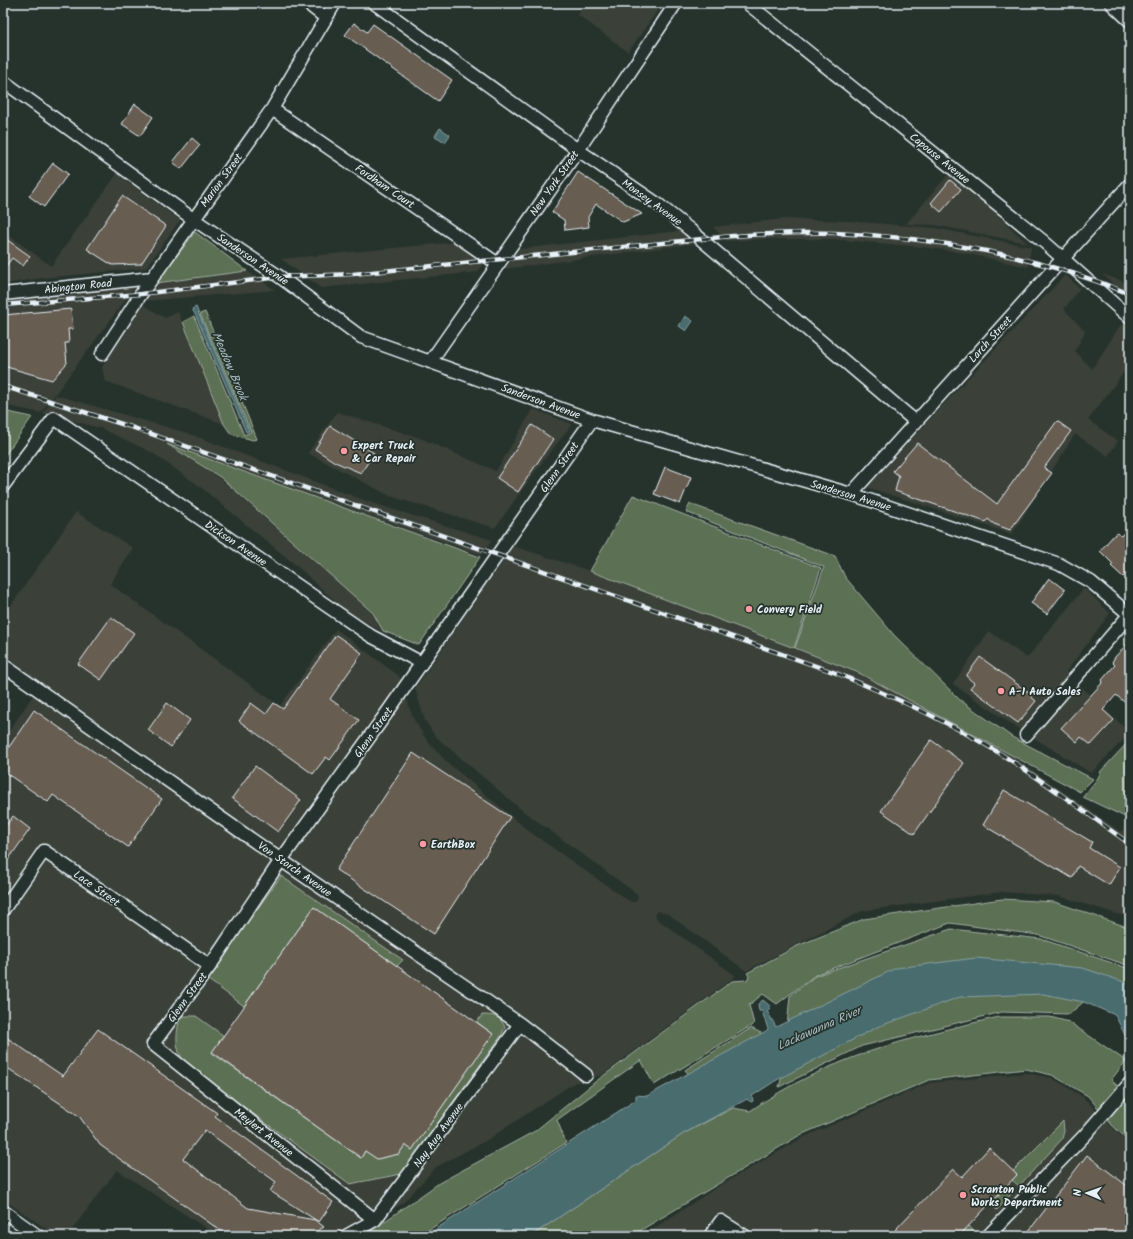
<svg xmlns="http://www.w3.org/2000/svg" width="1133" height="1239" font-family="Kalam,sans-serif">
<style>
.built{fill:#3a4038;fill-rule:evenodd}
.green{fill:#5c6f52;stroke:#a2b0a5}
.water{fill:#496c6e;stroke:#89a1a5}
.building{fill:#675d51;stroke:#e8f1f8}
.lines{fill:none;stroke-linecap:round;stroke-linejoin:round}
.minor-casing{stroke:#e8f1f8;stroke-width:15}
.minor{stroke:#26332d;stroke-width:12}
.rail-casing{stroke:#e8f1f8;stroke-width:4.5}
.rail{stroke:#26332d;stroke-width:3;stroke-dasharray:9;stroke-linecap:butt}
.poi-dot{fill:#ff9aa2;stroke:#26332d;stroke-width:1.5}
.labels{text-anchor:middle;stroke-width:3.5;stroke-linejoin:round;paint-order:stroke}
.street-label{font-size:11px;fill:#e8f1f8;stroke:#26332d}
.poi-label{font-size:11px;font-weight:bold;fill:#e8f1f8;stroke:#26332d;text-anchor:start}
.water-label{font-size:12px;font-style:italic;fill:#a8bcc1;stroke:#26332d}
</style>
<rect width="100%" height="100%" fill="#26332d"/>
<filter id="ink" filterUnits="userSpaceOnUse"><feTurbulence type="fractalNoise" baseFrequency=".025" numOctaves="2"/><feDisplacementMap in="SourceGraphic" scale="8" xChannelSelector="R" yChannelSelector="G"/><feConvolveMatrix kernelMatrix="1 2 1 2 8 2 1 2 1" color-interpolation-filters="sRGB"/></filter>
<g filter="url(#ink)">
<!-- built -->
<path class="built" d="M586 3H663L628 52 578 15Z
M951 171 1027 243 935 225 906 224Z
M117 174 180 220 146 268 43 278 3 284V231L51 266Z
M785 219 849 221 935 228 1031 247 1028 267 964 253 923 247 832 239H762L726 241 713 227Z
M680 231 697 243 504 269 519 249Z
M456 242 482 259V265L478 272 321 288 281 259Z
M247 271 275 290 143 301 156 283Z
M1102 274 1130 284V298Z
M1065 275 1080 288 1064 309 1085 331 1075 351 1092 369 1121 324 1130 332V364L1088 420 1118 441 1108 456 1075 434 1012 534 866 487Z
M138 283 41 413 3 405V295Z
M142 304 165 318 178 312 224 424 105 381 102 367Z
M56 395 187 433 369 502 492 540 481 555 167 444 219 478 346 588 373 614 381 631 346 611 298 567 198 485 151 452 100 428 43 413Z
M533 409 572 424 534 473 495 528 390 496 308 453 337 412 420 438 496 471Z
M76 512 133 548 110 584 280 706 336 629 399 676 413 718 428 742 448 763 530 832 626 899 632 902H636L638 896 637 894 523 811 436 737 425 721 415 688 513 546 590 571 859 673 1012 756 1121 832 1130 821V918L1059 896 1001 892 862 911 746 971 668 914 657 911 655 914 657 919 736 976 602 1075 574 1083 487 1140 436 1167 402 1204 332 1236H218L117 1170 67 1236H57L3 1199V740L40 685 3 659V617ZM281 876 402 960 403 961 397 966 314 907ZM504 1027 501 1036 401 1174 350 1184 176 1033 223 1036 212 1053 361 1158 412 1150 493 1034Z
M1084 588 1110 613 1066 672 1130 733 1091 773 1016 727 953 684 989 631 1027 658Z
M1026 1073 1052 1078 1083 1097 1130 1145V1236H972L975 1233 959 1236H642L719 1186 804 1137 929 1083ZM1062 1139 1012 1180 1017 1175 1013 1171Z"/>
<!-- green -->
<path class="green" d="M195 232 247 271 156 283Z
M205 312 257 439 253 440 231 434 224 424 183 322 194 316 244 435 251 432 200 314Z
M3 411 32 417 3 458Z
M167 444 480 557 419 645 383 631 373 613 220 477Z
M633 495 821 568 794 648 590 571Z
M690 504 835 556 845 577 894 635 960 700 1012 737 1093 779 1080 792 859 673 795 648 824 567 686 512Z
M1130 740V811L1125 817 1083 797 1098 778 1101 771Z
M281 876 403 960 397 966 314 907 244 1006 207 979Z
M1002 899 1055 902 1130 928V966L1038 935 950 923 815 975 777 1004 763 994 749 1005 754 1024 654 1085 641 1060 557 1120 566 1143 419 1236H364L439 1183 535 1131 595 1082 732 981 747 980 749 976 747 973 797 946 864 919Z
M951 929 1041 939 1130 969V1001L1099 989 1069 1014 1002 1012 862 1046 779 1087 782 1076 790 996 815 976Z
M482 1015C494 1015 500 1016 505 1027L501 1036 401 1174 350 1184 186 1065C174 1049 176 1035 180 1016H196L224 1036 212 1053 361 1158 365 1151 405 1145 493 1034 477 1022Z
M999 1017H1050L1069 1022 1126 1061 1111 1080 1130 1097V1142L1112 1125 1088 1096 1052 1075 1026 1069 929 1080 800 1135 631 1236H531L683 1134 733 1108 750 1111C828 1057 908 1038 999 1017Z
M751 1028 763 1034 693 1079 685 1070Z
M1063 1121 1064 1131 1062 1139 1019 1186 1012 1180 1017 1175 1013 1171Z
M1006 1187 1012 1193 997 1210 990 1204Z
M969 1226 975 1233 972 1236H959Z"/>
<!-- water -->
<path class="water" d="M440 128 450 135 445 142 435 136Z
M196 307 198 312 249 431 246 432 196 316 192 309Z
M685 316 693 321 686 331 679 326Z
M976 958 1083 968 1130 984V1045L1115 1015 1084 1002 1043 994 960 997 877 1027 775 1081 752 1096 753 1101 751 1102 747 1099 683 1134 531 1236H425L636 1100V1095L647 1096 766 1031 768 1029 762 1011H759L758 1004 763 1000 771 1007 767 1011 776 1027 896 968Z"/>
<!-- building -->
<path class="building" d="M354 23 367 32 373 24 452 80 438 101 345 35Z
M135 104 153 117 140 136 122 124Z
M192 138 200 145 181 169 173 162Z
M53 163 68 174 44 207 29 196Z
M578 172 642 214 623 222 596 204 588 217 589 227 565 230 564 220 552 212Z
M950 180 961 189 941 212 931 203Z
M122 196 166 226 141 264 112 265 87 249Z
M3 237 30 256 23 266 12 258 3 270Z
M71 309 73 329H68L69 343H65L67 363 52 380 3 366V315Z
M1057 421 1071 431 1044 468 1052 473 1010 530 994 524 988 519 986 522 895 491 899 476 893 471 917 443 997 504Z
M532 425 553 439 518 492 497 478Z
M330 426 374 453 361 473 335 462 315 449Z
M665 467 691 477 680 504 654 494Z
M1130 526V570L1123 577 1111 566 1113 564 1100 551 1113 536 1117 533 1121 536Z
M1049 578 1065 590 1047 614 1031 603Z
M111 617 134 633 101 680 78 664Z
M336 635 362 653 330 699 359 720 330 760 326 757 313 774 239 721 251 703 266 714 274 703 283 709Z
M1130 641V707L1116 695 1103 710 1114 720 1091 745 1081 737 1077 742 1061 728 1103 682 1102 680 1115 665 1112 662 1115 657Z
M980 657 1032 695 1030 696 1036 701 1018 723 970 688 974 683 966 676Z
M167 703 190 720 171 747 148 730Z
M34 710 162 799 128 847 53 795 48 802 3 771V756Z
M931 740 964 763 914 834 881 811Z
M413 753 510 817 434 934 336 870Z
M255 766 301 800 278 832 232 798Z
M1004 790 1092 842 1089 848 1120 867 1109 885 1078 866 1072 878 983 825Z
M13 816 30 829 3 867V830Z
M314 907 493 1034 412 1150 405 1145 399 1154 377 1159 365 1151 361 1158 212 1052Z
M98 1029 217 1113 215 1116 333 1202 319 1222 270 1191 276 1182 205 1130 183 1159 248 1208 315 1220 324 1227 308 1236H228L100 1145 79 1116 3 1065V1035L63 1076Z
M989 1148 1017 1175 959 1236H901L895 1230 953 1169 962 1177Z
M1087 1155 1130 1188V1236H1025Z"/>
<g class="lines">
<defs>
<path id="minor" d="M307 3 326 18
M374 3 578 150 659 205 689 229 916 422
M747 3 1043 241 1130 318
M1111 3 1130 21
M3 81 193 219 280 277 361 337 592 420 851 494 1059 564 1091 582 1130 615
M272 109 498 264
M3 294 152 278
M102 354 141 294 272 109 335 3
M430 362 578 150 676 3
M3 486 54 418 371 636 420 662
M851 494 1130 184
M3 665 281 860 520 1024 586 1075
M1026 735 1130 614
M3 910 44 851 210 966
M3 1211 38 1236
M375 1220 153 1044 210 966 281 860 386 714 592 420
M346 1236 375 1220 520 1024
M710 1236 721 1221 745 1236
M988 1236 1085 1135 1130 1083"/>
</defs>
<!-- minor casing -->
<use href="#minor" class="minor-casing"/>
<!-- minor -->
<use href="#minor" class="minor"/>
<defs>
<path id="rail" d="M3 305 141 294 280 277 353 274 732 236C767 234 801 232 835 233 934 237 1038 256 1130 294
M3 386 131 427 836 673C899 699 961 727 1018 765 1056 790 1093 818 1130 844"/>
</defs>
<!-- rail casing -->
<use href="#rail" class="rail-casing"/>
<!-- rail -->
<use href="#rail" class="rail"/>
</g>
</g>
<!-- markers -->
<g class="poi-dot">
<circle cx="344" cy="451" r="4"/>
<circle cx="749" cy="609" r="4"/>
<circle cx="1001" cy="691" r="4"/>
<circle cx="423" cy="844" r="4"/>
<circle cx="963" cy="1195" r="4"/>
</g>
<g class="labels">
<!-- street labels -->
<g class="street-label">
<text transform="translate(940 158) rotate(39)" y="4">Capouse Avenue</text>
<text transform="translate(221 180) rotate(-54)" y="4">Marion Street</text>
<text transform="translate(554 183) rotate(-55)" y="4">New York Street</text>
<text transform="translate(385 186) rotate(34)" y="4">Fordham Court</text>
<text transform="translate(652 202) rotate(36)" y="4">Monsey Avenue</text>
<text transform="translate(253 259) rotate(34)" y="4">Sanderson Avenue</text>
<text transform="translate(78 286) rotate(-6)" y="4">Abington Road</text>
<text transform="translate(990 339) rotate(-48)" y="4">Larch Street</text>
<text transform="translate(541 401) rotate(20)" y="4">Sanderson Avenue</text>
<text transform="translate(559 467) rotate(-55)" y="4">Glenn Street</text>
<text transform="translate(851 495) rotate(17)" y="4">Sanderson Avenue</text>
<text transform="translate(236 543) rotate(34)" y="4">Dickson Avenue</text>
<text transform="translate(373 732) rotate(-55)" y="4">Glenn Street</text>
<text transform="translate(295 869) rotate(35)" y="4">Von Storch Avenue</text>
<text transform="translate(97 888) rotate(35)" y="4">Lace Street</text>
<text transform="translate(187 997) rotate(-54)" y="4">Glenn Street</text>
<text transform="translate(264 1132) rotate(38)" y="4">Meylert Avenue</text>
<text transform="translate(438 1135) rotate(-54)" y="4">Nay Aug Avenue</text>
</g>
<!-- poi labels -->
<g class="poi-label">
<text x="352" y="449">Expert Truck<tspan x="352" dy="13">&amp; Car Repair</tspan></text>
<text x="757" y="613">Convery Field</text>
<text x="1009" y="695">A-1 Auto Sales</text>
<text x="431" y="848">EarthBox</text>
<text x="971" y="1193">Scranton Public<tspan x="971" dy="13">Works Department</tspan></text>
</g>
<!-- water labels -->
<g class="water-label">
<text transform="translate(230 366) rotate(67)" y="4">Meadow Brook</text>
<text transform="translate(819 1028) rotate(-24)" y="4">Lackawanna River</text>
</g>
</g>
<!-- margin -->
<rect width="1133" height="1239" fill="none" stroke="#26332d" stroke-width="16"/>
<rect x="8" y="8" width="1117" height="1223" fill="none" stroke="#e8f1f8" stroke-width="1.5" filter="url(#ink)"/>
<!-- north arrow -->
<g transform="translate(1087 1193) rotate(272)" stroke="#26332d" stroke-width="3" paint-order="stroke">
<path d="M0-3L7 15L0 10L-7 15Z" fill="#e8f1f8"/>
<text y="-6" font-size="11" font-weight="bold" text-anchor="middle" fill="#e8f1f8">N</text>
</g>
</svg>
